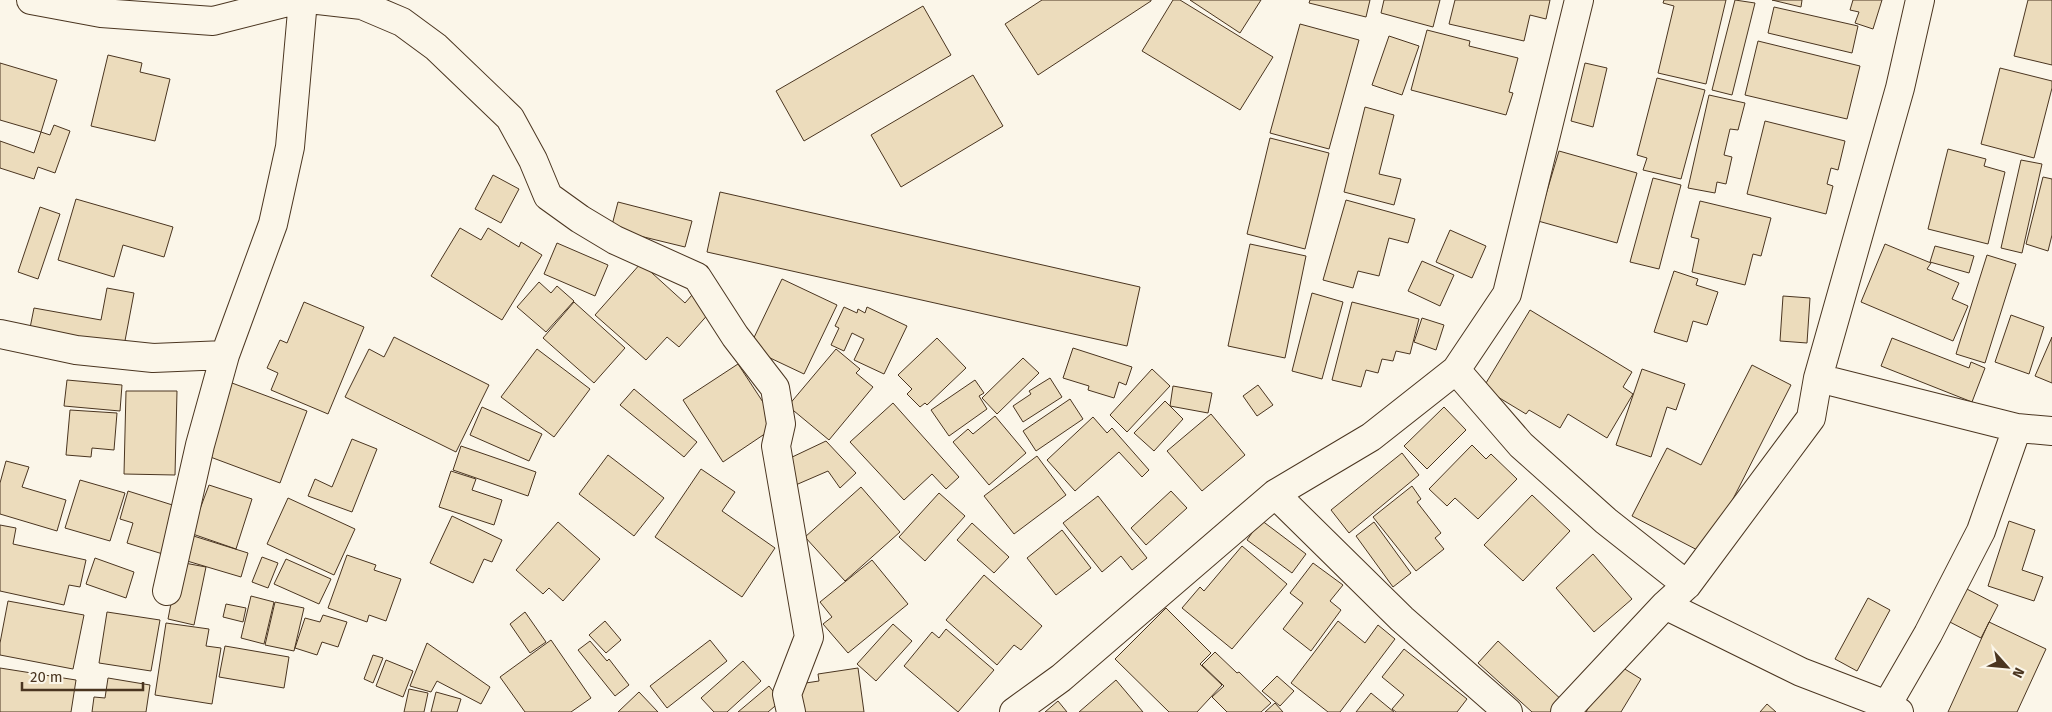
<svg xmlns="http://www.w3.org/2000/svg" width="2052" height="712" font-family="'Fira Sans',sans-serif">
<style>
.building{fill:#ecdcbc;stroke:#4a3520}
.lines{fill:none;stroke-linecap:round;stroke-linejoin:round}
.street-casing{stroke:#4a3520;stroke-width:30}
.street{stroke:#fbf6e9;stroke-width:28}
</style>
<rect width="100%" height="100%" fill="#fbf6e9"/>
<!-- building -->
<path class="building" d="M1042 0H1151V1L1038 75 1005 24Z
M1173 0H1180L1273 57 1240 110 1142 51Z
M1190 0H1261L1240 33Z
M1310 0H1370L1366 17 1309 3Z
M1384 0H1440L1433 27 1381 13Z
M1455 0H1550L1546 19 1530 15 1524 41 1449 24Z
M1664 0H1726L1706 84 1658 73 1674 6 1663 3Z
M1735 0 1755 3 1732 95 1712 90Z
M1772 0H1802L1801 7Z
M1853 0H1882L1873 29 1855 23 1859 12 1850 10Z
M2028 0H2052V65L2014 56Z
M923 6 951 55 804 141 776 91Z
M1774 7 1858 26 1852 53 1768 33Z
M1300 24 1359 40 1329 149 1270 133Z
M1427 30 1470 41 1469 46 1518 58 1509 92 1513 93 1506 115 1411 90Z
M1389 36 1419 46 1402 95 1372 85Z
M1758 41 1860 66 1847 119 1745 95Z
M108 55 142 63 140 72 170 79 155 141 91 126Z
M0 63 57 80 41 132 0 120Z
M1585 63 1607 68 1593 127 1571 121Z
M2000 68 2052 81V88L2034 158 1981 144Z
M973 75 1003 126 901 187 871 135Z
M1657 78 1705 90 1681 179 1643 170 1647 158 1637 155Z
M1709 95 1745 103 1738 130 1730 129 1724 155 1732 157 1726 184 1717 182 1715 193 1688 188Z
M1365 107 1394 115 1379 174 1401 179 1394 205 1344 192Z
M1765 121 1845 141 1838 170 1831 168 1827 184 1833 186 1826 214 1747 194Z
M54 125 70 131 55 173 38 167 34 179 0 168V141L34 153 41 132 50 135Z
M1270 138 1329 153 1305 249 1247 234Z
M1948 149 1986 159 1984 166 2005 172 1988 244 1928 229Z
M1559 151 1637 173 1617 243 1538 221Z
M2021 160 2042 164 2022 253 2001 248Z
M493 175 519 189 501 223 475 209Z
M2043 177 2052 179V235L2048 251 2026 244Z
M1653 178 1681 185 1659 269 1630 262Z
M720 192 1140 287 1127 346 707 252Z
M76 199 173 227 164 257 123 245 114 277 58 260Z
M1346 200 1415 219 1408 243 1389 238 1379 276 1358 271 1353 288 1323 280Z
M1700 201 1771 218 1761 256 1753 254 1745 285 1692 272 1699 239 1691 237Z
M618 202 692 221 685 247 611 229Z
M40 207 60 214 38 279 18 272Z
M460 228 481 240 488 228 519 247 521 242 542 255 502 320 431 276Z
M1450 230 1486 246 1472 278 1436 262Z
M557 243 608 265 595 296 544 274Z
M1250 244 1306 256 1285 358 1228 346Z
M1885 244 1931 263 1927 269 1959 283 1952 299 1968 306 1953 341 1861 302Z
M1935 246 1974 256 1969 273 1930 262Z
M1987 255 2016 264 1985 363 1956 354Z
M1422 261 1454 275 1440 306 1408 291Z
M641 263 685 303 692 295 711 311 679 347 667 337 646 360 595 315Z
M1674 271 1698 279 1696 285 1718 292 1707 325 1693 321 1687 342 1654 332Z
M782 279 837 305 804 374 749 348Z
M539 282 551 293 557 286 574 301 546 332 517 307Z
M107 288 134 293 124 346 30 328 34 308 101 320Z
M1312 293 1343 302 1322 379 1292 371Z
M1783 296 1810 298 1807 343 1780 341Z
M304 302 364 327 328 414 271 390 278 373 267 368 280 340 287 343Z
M574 302 625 348 594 383 543 338Z
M1352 302 1419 319 1410 354 1396 351 1393 361 1382 359 1378 373 1366 370 1361 387 1332 380Z
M844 307 857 313 858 309 865 313 867 307 907 326 884 374 854 360 864 339 852 333 844 351 831 345 839 328 835 326Z
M1530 310 1632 372 1623 387 1633 394 1607 438 1568 414 1560 428 1529 410 1526 414 1483 388Z
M2011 315 2044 327 2029 374 1995 362Z
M1422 318 1444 325 1436 350 1414 342Z
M394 337 489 385 456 452 345 397 369 349 384 357Z
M2052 337V383L2035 376Z
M937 338 966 368 927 405 925 403 920 407 907 394 912 389 898 375Z
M1892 338 1969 368 1971 362 1985 368 1972 402 1881 366Z
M1073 348 1132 367 1126 385 1119 382 1114 398 1088 390 1089 386 1063 378Z
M537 349 590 389 554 437 501 397Z
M836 349 860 369 856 373 873 387 829 440 788 406Z
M1023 358 1039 373 997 414 982 398Z
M738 364 778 425 723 462 683 400Z
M1752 365 1791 385 1705 554 1632 516 1667 448 1701 465Z
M1152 369 1170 386 1127 432 1110 415Z
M1642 369 1685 384 1676 410 1667 407 1651 457 1616 445Z
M1050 378 1062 397 1023 422 1013 406 1031 394 1029 391Z
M67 380 122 385 120 411 64 406Z
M975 380 984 393 979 396 987 409 949 436 931 410Z
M232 383 307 411 280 483 205 455Z
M1258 385 1273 405 1257 416 1243 396Z
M1173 386 1212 393 1208 413 1170 406Z
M634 389 697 442 684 457 620 405Z
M126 391H177L175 475 124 474Z
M1070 399 1083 419 1036 451 1023 431Z
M1165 401 1183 419 1154 451 1134 433Z
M893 403 959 477 946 489 932 474 904 500 850 442Z
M482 407 542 434 529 461 470 435Z
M1444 407 1466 430 1427 469 1404 446Z
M70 410 117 413 114 450 92 448 91 457 66 455Z
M1211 414 1245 455 1202 491 1167 451Z
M995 416 1026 453 989 485 953 442 968 429 973 434Z
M1093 417 1107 433 1112 428 1149 470 1142 477 1119 452 1075 491 1047 460Z
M352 439 377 449 352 512 308 496 315 479 332 487Z
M826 441 856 473 840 488 828 471 791 487 788 459Z
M1472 445 1486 459 1491 454 1517 479 1478 519 1455 498 1447 506 1429 489Z
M461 446 536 472 528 496 453 470Z
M1402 453 1419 475 1349 533 1331 510Z
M608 455 664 498 634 536 579 494Z
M1037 456 1066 495 1014 534 984 496Z
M6 461 29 467 22 487 66 500 57 531 0 514V483Z
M701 469 735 492 722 511 775 548 742 597 655 537Z
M451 471 476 479 472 490 502 500 494 525 439 507Z
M80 480 125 493 110 541 65 528Z
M209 485 252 499 236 549 184 531 193 507 200 509Z
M1412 486 1421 499 1417 502 1441 533 1435 538 1444 549 1416 571 1373 517Z
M861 487 900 532 845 581 805 537Z
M128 491 182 508 166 555 127 543 133 523 120 519Z
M1171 491 1187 508 1146 545 1131 528Z
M939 493 965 516 925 561 899 537Z
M1532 495 1570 531 1523 581 1484 545Z
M1098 496 1147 558 1132 570 1121 556 1102 572 1063 523Z
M288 498 355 529 334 575 267 544Z
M452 516 502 540 492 562 484 559 473 583 430 563Z
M1261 520 1306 554 1292 573 1247 540Z
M2009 521 2035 530 2022 570 2043 577 2034 601 1988 586Z
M558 522 600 559 563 601 549 588 543 594 516 570Z
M1374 522 1411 573 1393 587 1356 536Z
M972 523 1009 557 994 573 957 540Z
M0 525 16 528 13 544 86 560 80 587 69 585 64 605 0 591Z
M1062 530 1091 568 1056 595 1027 558Z
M184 533 248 553 241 577 177 558Z
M1242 546 1287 584 1232 649 1182 608 1200 587 1204 591Z
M1593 554 1632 599 1594 632 1556 588Z
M347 555 376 565 374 570 401 579 386 621 369 615 367 622 328 608Z
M262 557 278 563 268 588 252 582Z
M95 558 134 572 126 598 86 584Z
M286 559 331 579 319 604 274 584Z
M872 560 908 604 848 653 823 624 832 617 820 602Z
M179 562 206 567 194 625 168 619Z
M1313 563 1343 585 1330 601 1341 610 1311 651 1283 629 1303 603 1290 593Z
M984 575 1042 626 1021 650 1014 645 997 665 946 620Z
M1961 586 1998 605 1981 638 1944 619Z
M251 596 274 602 264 644 241 638Z
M1868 598 1890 610 1857 671 1835 659Z
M8 601 84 615 73 669 0 655V643Z
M275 602 304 608 294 651 265 645Z
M226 604 246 608 243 622 223 617Z
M1166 608 1211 653 1200 664 1222 685 1197 712H1169L1115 659Z
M107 612 160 620 151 671 99 663Z
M525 612 546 642 530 653 510 624Z
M323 615 347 622 338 647 322 642 317 655 295 648 305 618 320 622Z
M605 621 621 640 606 653 589 635Z
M1338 621 1365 643 1378 625 1395 639 1340 712H1328L1291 683Z
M1989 622 2046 649 2017 712H1948Z
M166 623 209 629 206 646 221 648 212 704 155 695Z
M893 624 912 641 876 681 857 664Z
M946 629 994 670 958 712 904 666 932 632 939 638Z
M551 640 591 698 571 712H525L500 677Z
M710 640 727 661 667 708 650 686Z
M590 641 607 661 609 659 629 685 615 696 578 650Z
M1498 641 1564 702 1555 712H1532L1478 663Z
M427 643 490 687 481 704 437 681 431 692 410 686Z
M225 646 289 657 284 688 219 677Z
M1404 649 1467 699 1457 712H1396L1392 709 1404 695 1382 677Z
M1215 652 1237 673 1239 672 1271 703 1261 712H1227L1212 697 1224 686 1202 665Z
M373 655 383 658 373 683 364 679Z
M386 660 413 671 403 697 376 686Z
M743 661 761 681 727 712H714L701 698Z
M1615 663 1641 679 1621 712H1586Z
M0 668 76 680 71 712H0Z
M858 668 864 712H803L799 684 819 681 818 674Z
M1277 676 1294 691 1280 706 1262 691Z
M108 678 150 685 146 712H92L94 697 105 698Z
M1116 680 1143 712H1079Z
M769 686 781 701 768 712H738Z
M409 689 428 693 424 712H404Z
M436 692 461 699 457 712H431Z
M639 692 658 712H618Z
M1371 693 1394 712H1356Z
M1058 701 1067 712H1045Z
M1275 703 1283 712H1265Z
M1767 704 1776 712H1760Z"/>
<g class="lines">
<defs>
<path id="street" d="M31 0 101 13 213 21 296 0
M318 0 362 5 402 22 436 47 510 118 533 160 548 196 580 219 615 240 697 277 735 336 775 388 781 424 776 446 809 637 787 694 791 712
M0 334 76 350 153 358 225 355
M1456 370 1521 445 1606 521 1687 585
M1818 378 2017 428 2052 431
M1275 494 1402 619 1508 712
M167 591 200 445 225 355 273 224 290 147 303 0
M1665 605 1801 672 1887 705 1899 712
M1887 705 1928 634 1981 531 2017 428
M1014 712 1061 678 1275 494 1371 437 1456 370 1507 294 1579 0
M1565 712 1665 605 1687 585 1811 418 1818 378 1900 88 1920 0"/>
</defs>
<!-- street casing -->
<use href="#street" class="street-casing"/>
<!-- street -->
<use href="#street" class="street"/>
</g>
<!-- north arrow -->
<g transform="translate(2007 667) rotate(117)" stroke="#fbf6e9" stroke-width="4" paint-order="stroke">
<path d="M0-4L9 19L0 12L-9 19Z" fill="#4a3520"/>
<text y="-8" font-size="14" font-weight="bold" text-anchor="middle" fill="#4a3520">N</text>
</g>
<!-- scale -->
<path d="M22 682v8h121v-8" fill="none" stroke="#4a3520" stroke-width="2.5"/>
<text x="30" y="682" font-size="15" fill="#4a3520" stroke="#fbf6e9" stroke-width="4" paint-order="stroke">20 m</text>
</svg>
